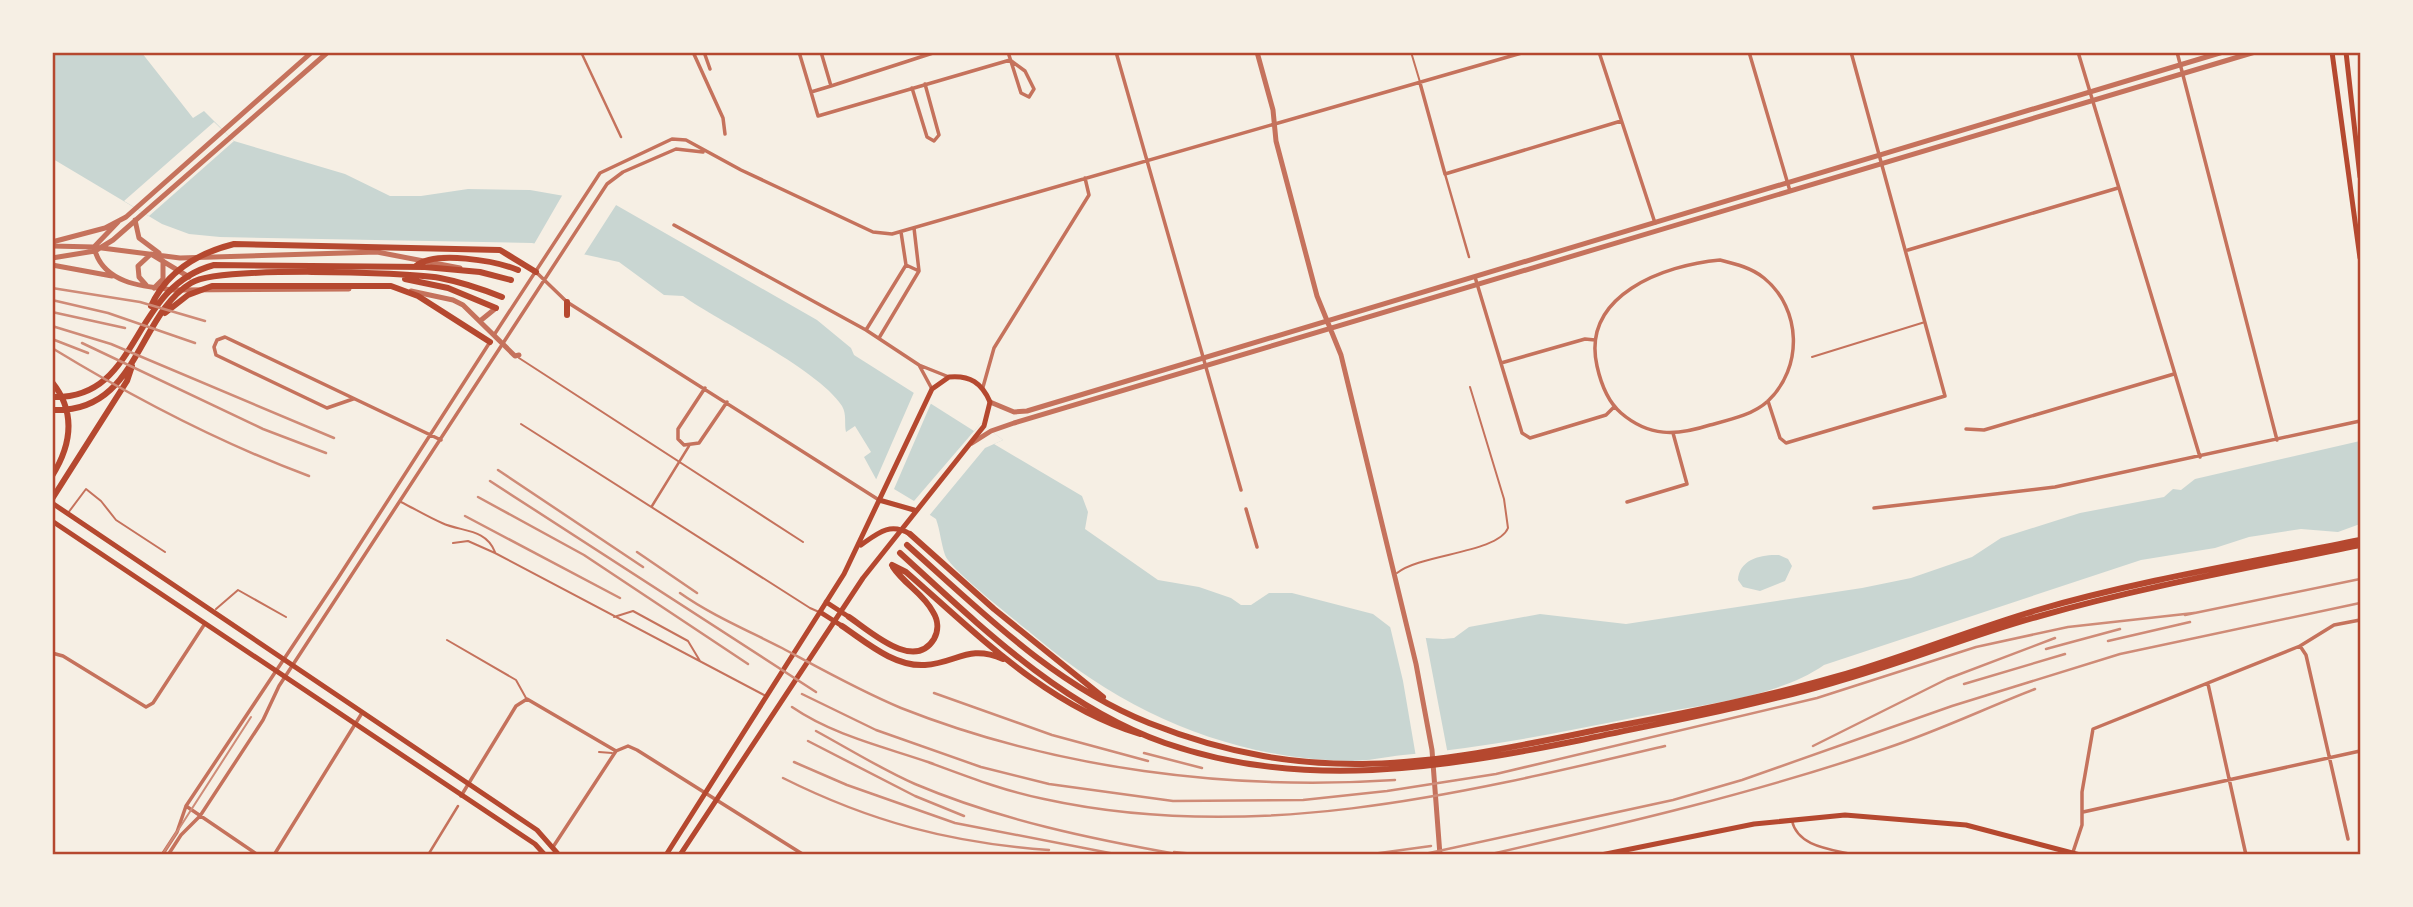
<svg xmlns="http://www.w3.org/2000/svg" width="2413" height="907" font-family="'Space Grotesk',sans-serif">
<style>
.water{fill:#c9d6d2}
.pier{fill:#f6efe4}
.lines{fill:none;stroke-linecap:round;stroke-linejoin:round}
.service{stroke:#c5725c;stroke-width:2}
.pedestrian{stroke:#c5725c;stroke-width:2.5}
.minor{stroke:#c5725c;stroke-width:3.5}
.tertiary{stroke:#c5725c;stroke-width:5}
.secondary{stroke:#b5482f;stroke-width:5}
.trunk{stroke:#b5482f;stroke-width:6}
.tram{stroke:#cf8b77;stroke-width:2}
.rail{stroke:#cf8b77;stroke-width:2.5}
.neatline{fill:none;stroke:#b5482f;stroke-width:2.5}
</style>
<rect width="100%" height="100%" fill="#f6efe4"/>
<!-- water -->
<path class="water" d="M52 53H142L193 118 204 111 234 141 345 174 390 196H421L468 189 530 190 616 205 817 320 851 348 854 355 974 431 981 423 1003 440 994 444 1082 496 1088 512 1085 529 1158 580 1199 587 1231 598 1241 605H1251L1269 593H1292L1373 614 1390 627 1426 638 1443 639 1454 638 1469 627 1540 614 1626 624 1862 588 1911 578 1972 557 2001 538 2080 513 2164 497 2173 489 2181 490 2195 479 2360 441V524L2338 532 2301 529 2249 537 2215 548 2141 560 1824 665C1775 699 1696 705 1637 717 1558 733 1483 748 1403 755 1386 757 1366 761 1352 761 1235 760 1127 714 1038 639 1022 625 950 570 945 555 941 543 940 530 936 519L876 479 864 457 871 452 855 426 846 432C844 423 847 415 842 406 818 369 723 324 683 296L664 295 619 262 532 243 220 237 189 234 162 224 53 159Z
M1779 555 1788 559 1792 566 1785 581 1760 591 1743 587 1738 580C1739 559 1762 554 1779 555Z"/>
<!-- pier -->
<path class="pier" d="M214 122 234 141 149 216 124 201Z
M563 194 618 202 582 258 533 246Z
M915 390 932 401 894 489 914 501 981 423 1003 440 985 448 928 517 875 482Z
M1389 622 1425 634 1448 755 1416 757 1403 681Z"/>
<g class="lines">
<!-- service -->
<path class="service" d="M1411 52 1420 82
M1812 357 1925 322
M519 358 803 542
M521 424 810 608 819 612
M401 502C415 509 428 517 442 523 461 532 486 528 495 552
M68 513 86 489 101 501 116 520 165 552
M453 543 468 541 495 553 764 695
M1397 573C1420 554 1498 553 1508 528L1504 499 1470 387
M216 609 238 590 286 617
M614 617 633 611 688 641 700 661
M447 640 516 680 526 698
M599 752 612 753"/>
<!-- pedestrian -->
<path class="pedestrian" d="M581 52 621 137
M1445 174 1469 257
M652 506 689 446
M1792 821C1798 847 1831 849 1855 855
M428 855 458 806"/>
<!-- minor -->
<path class="minor" d="M693 52 723 118 725 134
M704 52 710 69
M799 52 811 92 831 86 821 52
M1008 52 1021 93 1029 97 1034 89 1025 71 1010 60
M1032 52H1044
M1116 52 1241 490
M1599 52 1655 223
M1749 52 1790 191
M2078 52 2200 457
M2177 52 2277 440
M1420 83 1445 174 1621 121
M831 86 936 52
M912 88 927 137 934 141 939 135 925 84
M811 92 818 116 1010 60
M674 225 866 330 919 365
M1908 250 2118 188
M1720 260C1736 264 1752 268 1764 278 1802 309 1803 368 1768 401 1753 415 1729 420 1710 425 1676 436 1649 437 1621 413 1607 401 1601 384 1597 366 1581 295 1664 265 1720 260Z
M906 265 919 271
M536 272 567 302 879 500
M1475 277 1522 433 1530 438 1606 415 1614 407
M866 330 906 265 901 232
M494 335 600 173 672 139 686 140 741 170 873 232 892 234 1525 52
M879 338 919 271 914 228
M1501 363 1585 339 1595 340
M983 387 994 348 1089 195 1085 178
M705 388 678 429V439L684 445 699 443 727 402
M932 389 919 365 949 377
M353 399 327 408 216 355 214 347 217 340 225 337 441 440
M1768 401 1780 438 1786 443 1945 396 1851 52
M1966 429 1984 430 2174 374
M1627 502 1687 484 1673 433
M1874 508 2055 487 2360 421
M1246 509 1257 547
M2300 646 2306 655 2348 839
M52 653 63 656 146 707 153 703 204 625
M2208 684 2246 855
M616 751 628 746 637 750 804 855
M461 796 516 706 527 699 616 751
M186 806 258 855
M2083 812 2360 751
M553 847 616 751
M2073 852 2082 825V792L2093 729 2300 646 2334 625 2360 620
M162 855 177 832 186 806 338 578 490 342
M168 855 181 835 200 816 263 720 279 686 607 184 623 172 676 149 703 152
M274 855 362 713"/>
<!-- tertiary -->
<path class="tertiary" d="M1257 52 1273 110 1276 141 1317 296 1341 355 1416 664 1432 750 1440 855
M135 220 139 238 159 253
M118 222 94 247C102 284 144 287 175 290L349 289
M52 242 105 228 126 217 312 52
M52 246 94 247 180 258 377 252 460 268
M52 258 95 251 113 240 328 52
M52 265 112 276
M146 285 139 277 138 266 151 254 189 277
M154 288 163 279V261
M411 291 453 300 463 305 515 356 519 355
M480 321 496 308
M990 402 1014 412 1027 411 2223 52
M972 443 991 431 1014 423 2255 52"/>
<!-- secondary -->
<path class="secondary" d="M2332 52 2360 258
M2346 52 2360 177
M879 500 914 510
M52 503 537 830 559 855
M52 521 535 844 545 855
M861 545C878 533 890 522 910 534
M826 602 849 617
M820 612 842 626
M666 855 844 574 932 389 949 377C970 375 982 383 990 402L984 426 863 578 680 855
M1601 855 1754 824 1845 815 1966 825 2080 855"/>
<!-- trunk -->
<path class="trunk" d="M416 266C435 250 496 261 518 270
M405 279 448 288 496 308
M151 306C167 271 198 253 234 244L500 250 536 272
M165 313 188 295 212 286H391L418 296 490 342
M567 315V302
M52 382C76 412 72 444 52 476
M52 397C142 400 128 288 214 265L425 267 480 272 511 280
M52 410C138 414 137 315 191 283 218 266 403 272 440 278 461 282 482 289 502 297
M52 499 127 381 132 366
M910 534 994 609 1103 697
M907 545C982 612 1054 685 1149 723 1310 787 1429 765 1592 731 1673 715 1755 700 1835 677 1902 658 1967 631 2034 611 2140 580 2252 562 2360 540
M900 553C979 625 1061 706 1165 743 1302 791 1442 768 1581 740 1665 722 1750 707 1832 683 1902 664 1970 635 2040 616 2145 586 2254 567 2360 545
M892 565 906 572C977 634 1047 706 1140 734
M849 617C870 631 914 672 934 639 939 630 938 620 933 612 924 594 904 584 893 567
M842 626C866 642 894 667 925 665 957 663 968 644 1003 659"/>
<!-- tram -->
<path class="tram" d="M162 855 251 717"/>
<!-- rail -->
<path class="rail" d="M52 288 140 302 205 321
M52 300 108 313 195 343
M52 312 125 328
M52 326 111 344 334 438
M52 339 88 353
M82 343 263 429 326 453
M52 348C134 398 220 443 309 476
M498 470 643 567
M490 481 816 692
M478 497 584 555 748 664
M465 516 620 598
M637 552 697 593
M680 593C711 615 749 631 782 648 821 669 860 691 901 708 1055 769 1230 791 1395 780
M2185 615 2360 579
M2108 641 2190 622
M2046 649 2120 629
M1964 684 2065 654
M934 693 1052 735 1148 761
M802 694 876 730 981 767 1049 784 1173 801 1303 800 1387 791 1496 774 1817 698 1976 647 2068 627 2194 613
M792 707C833 735 881 746 928 762 966 776 1004 791 1044 799 1253 845 1462 794 1665 746
M816 731C849 749 881 769 915 784 1000 820 1091 839 1182 855
M808 741 915 796 964 816
M1813 746 1947 679 2055 638
M1144 753 1202 768
M794 762 847 785 955 823 1120 855
M783 778C871 822 951 843 1049 850
M1174 852 1205 855
M1365 855 1431 846
M1420 855 1673 800 1742 780 1952 706 2120 654 2360 603
M1487 855C1622 824 1756 793 1887 748 1938 731 1986 708 2035 689"/>
</g>
<!-- border -->
<rect width="2413" height="907" fill="none" stroke="#f6efe4" stroke-width="108"/>
<rect x="54" y="54" width="2305" height="799" class="neatline"/>
</svg>
